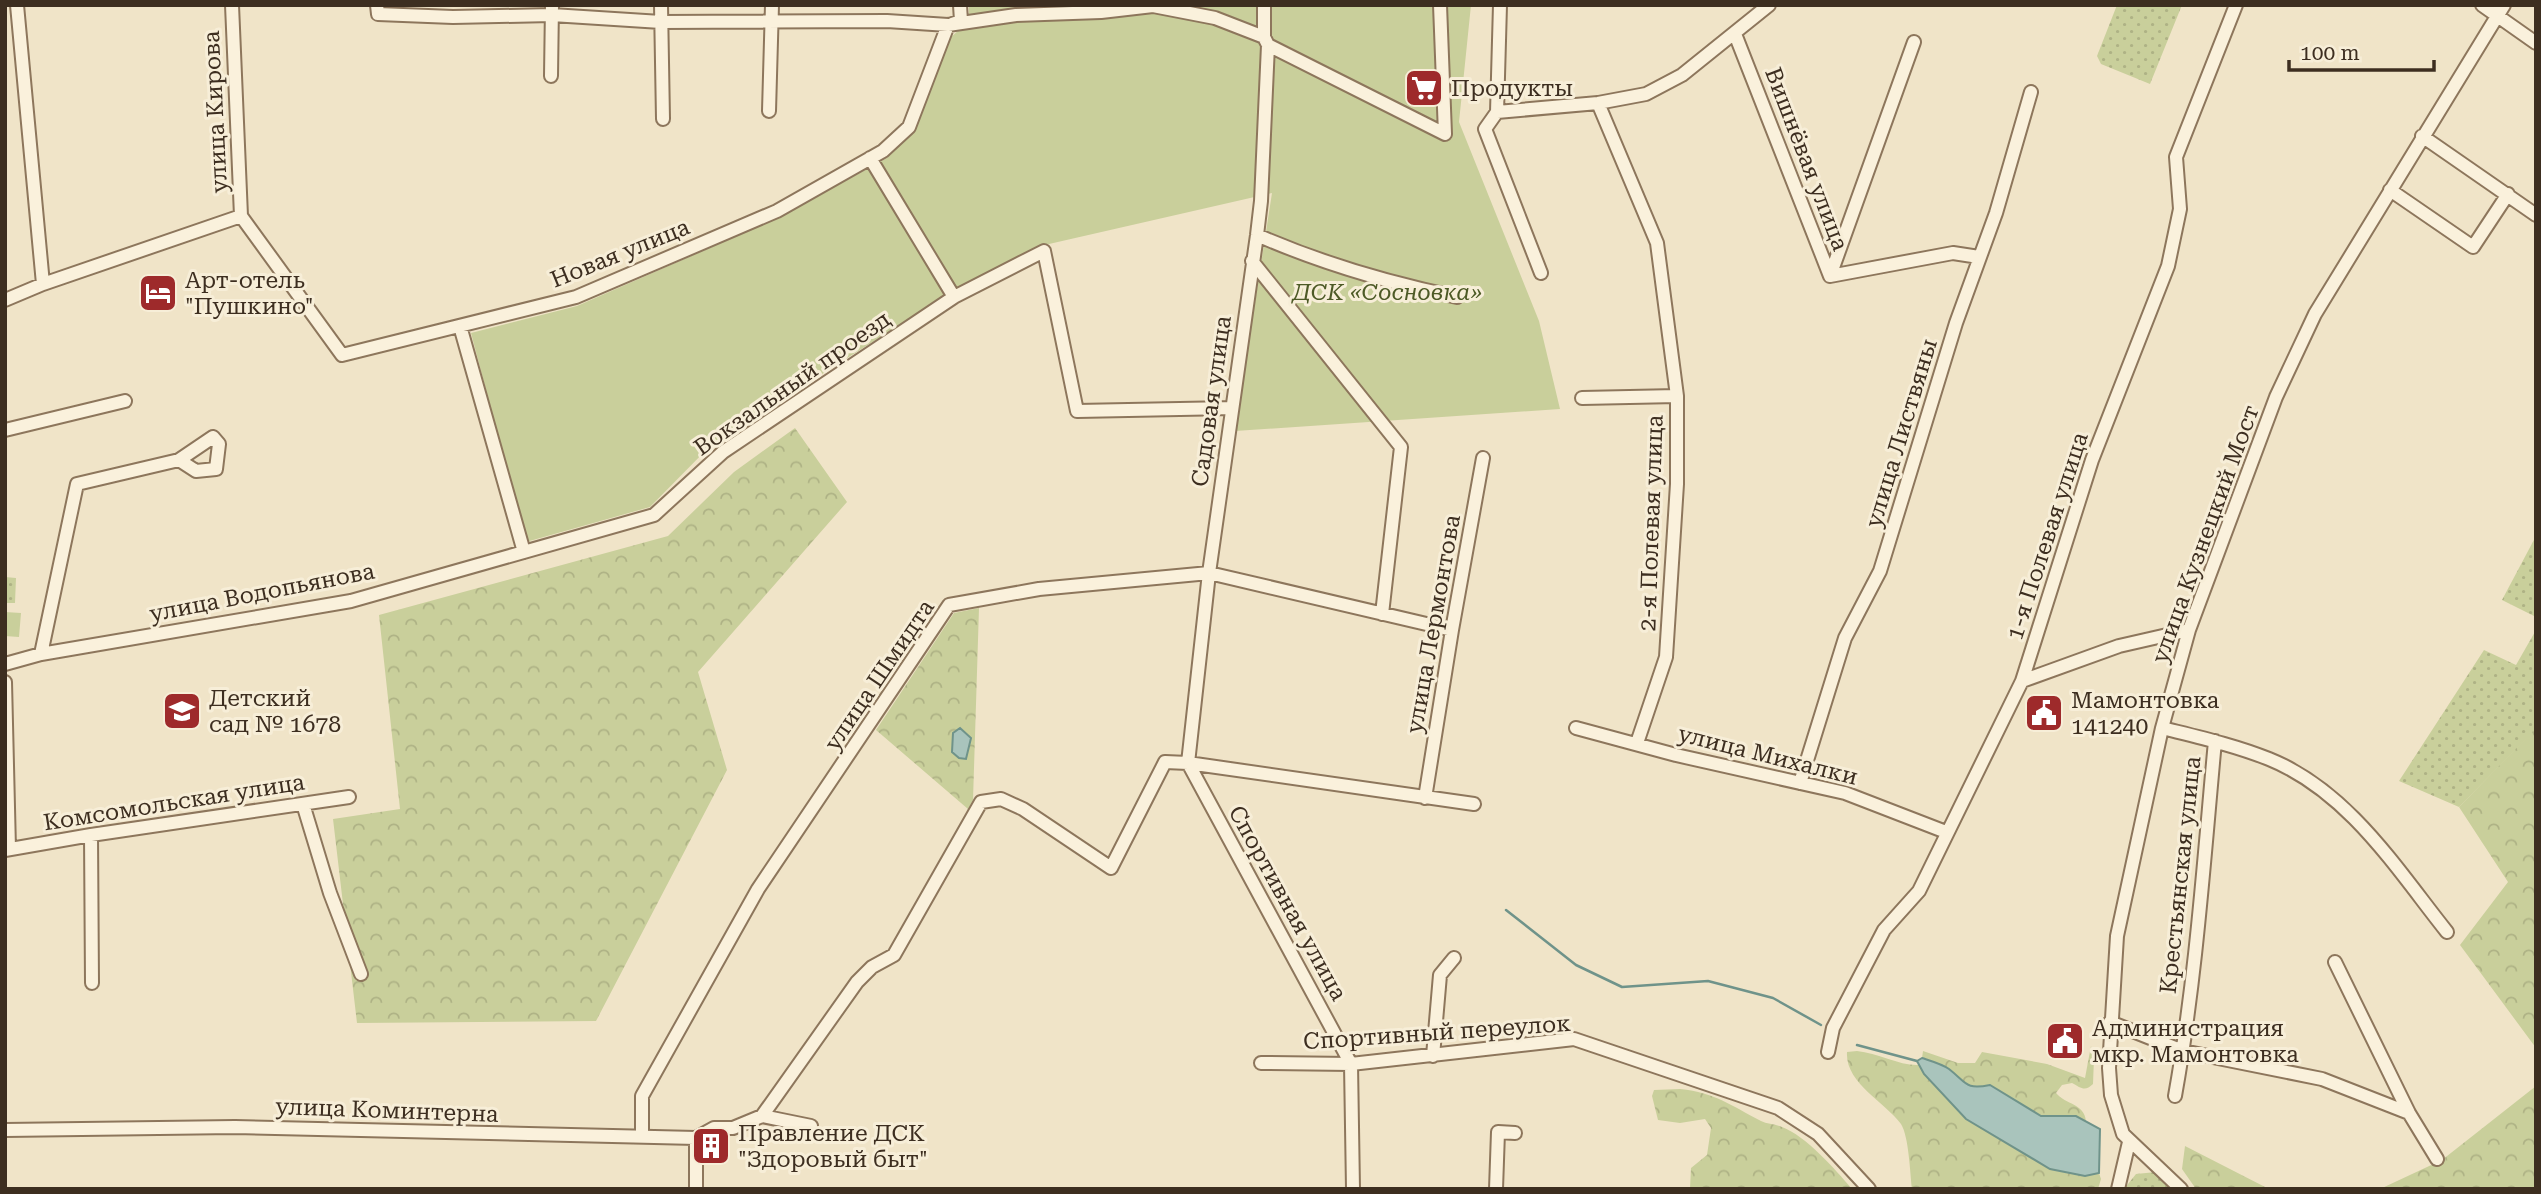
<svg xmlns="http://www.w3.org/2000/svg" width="2541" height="1194" font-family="'Roboto Serif',serif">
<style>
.grass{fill:url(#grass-dots)}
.forest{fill:url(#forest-crowns)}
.garden{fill:#c9cf9b}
.water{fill:#a9c4bc;stroke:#6f938a;stroke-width:2}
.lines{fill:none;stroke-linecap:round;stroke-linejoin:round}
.stream{stroke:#6f938a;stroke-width:2.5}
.minor-casing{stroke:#8d765c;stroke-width:16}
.minor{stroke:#faf1dc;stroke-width:12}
.labels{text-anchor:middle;stroke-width:6;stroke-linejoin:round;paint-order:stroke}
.poi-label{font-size:23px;fill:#3d2e20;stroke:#f7eed8;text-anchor:start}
.street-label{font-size:23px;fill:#3d2e20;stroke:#f7eed8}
.park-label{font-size:23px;font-style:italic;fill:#4d5a26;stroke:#f7eed8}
</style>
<defs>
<pattern id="grass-dots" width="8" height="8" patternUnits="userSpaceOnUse" patternTransform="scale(1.75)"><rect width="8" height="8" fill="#c9cf9b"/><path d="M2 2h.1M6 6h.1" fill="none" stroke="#aeb285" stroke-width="1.8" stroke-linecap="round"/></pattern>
<pattern id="forest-crowns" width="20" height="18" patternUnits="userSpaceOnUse" patternTransform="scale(1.75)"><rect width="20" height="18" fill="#c9cf9b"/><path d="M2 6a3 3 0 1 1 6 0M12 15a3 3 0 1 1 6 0" fill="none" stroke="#aeb285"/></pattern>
</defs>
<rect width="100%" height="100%" fill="#f0e4c8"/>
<!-- grass -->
<path class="grass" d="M2117 5H2182L2150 84 2101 64 2097 56Z
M2536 536V617L2502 600Z
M5 577 16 578 15 603H5Z
M2536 630V729L2459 807 2399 781 2484 650 2516 665Z
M2156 1172 2171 1189H2124L2136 1174Z"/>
<!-- forest -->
<path class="forest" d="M795 428 847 502 698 672 727 770 596 1021 357 1023 333 819 400 809 379 615 668 536 734 472Z
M979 608 973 800 968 809 876 730 954 613Z
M2536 728V1048L2460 945 2508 882 2459 807Z
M2091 1046 2094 1058 2093 1084C2085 1092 2081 1088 2072 1083L2062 1085 2056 1093C2066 1105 2084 1103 2086 1121L2076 1116H2041L1990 1085C1965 1090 1967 1083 1949 1070 1942 1064 1931 1061 1922 1058L1923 1051 1958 1063H1975L1982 1052 2047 1064 2085 1078Z
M1857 1051C1878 1053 1900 1066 1919 1065L1924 1074 2085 1176 2099 1173 2101 1179 2098 1189H1912C1910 1173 1909 1137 1901 1124 1885 1102 1845 1083 1847 1052Z
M2536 1086V1189H2380L2442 1160Z
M1680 1089C1716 1093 1730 1105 1761 1121 1767 1124 1775 1124 1782 1127 1806 1136 1835 1169 1852 1189H1690L1691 1168 1707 1155 1711 1128 1705 1119 1680 1123 1658 1120 1652 1096 1654 1090Z
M2185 1146 2269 1189H2196L2182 1169Z"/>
<!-- garden -->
<path class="garden" d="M969 5H1471L1459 122 1539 321 1560 409 1235 431 1272 193 1049 244 953 291 713 443 650 507 526 542 471 333 577 306 778 218 887 158 913 132 950 38 969 21Z
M5 612 21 613 19 637 5 636Z"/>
<!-- water -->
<path class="water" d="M960 728 971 738 966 759 959 758 952 752 953 733Z
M1922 1058C1931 1061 1942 1064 1949 1069 1967 1083 1965 1090 1990 1085L2041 1116H2076L2100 1129 2099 1173 2085 1176 2050 1169 1966 1119 1924 1074 1917 1061Z"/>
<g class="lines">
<!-- stream -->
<path class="stream" d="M1506 910 1576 965 1622 987 1708 981 1773 998 1821 1025
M1857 1045 1917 1061"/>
<defs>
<path id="minor" d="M17 5 43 284
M232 5 241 216
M377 5 378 14 453 17 552 15 661 22 887 21 948 25 1016 15 1101 12 1153 6 1215 18 1264 37 1268 45
M661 5 663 119
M1264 5V37
M2482 5 2536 43
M952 24 961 21 960 5
M1735 34 1830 276 1953 253 1979 257
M1268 45 1445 134 1440 5
M551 76 552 5
M1598 103 1657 243 1677 396V484L1666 657 1637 743
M769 111 772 5
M1497 112 1598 103 1646 94 1682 75 1769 5
M1497 112 1485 129 1541 273
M1497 112 1500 5
M2422 136 2536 215
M870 158 954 297
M2390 190 2473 247 2508 194
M241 216 342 355 576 297 777 211 883 151 909 127 948 25
M1257 235C1321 263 1389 283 1457 297
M1252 261 1401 447 1382 614
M1830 276 1914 42
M5 300 43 284 241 216
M460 326 524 552
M1582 398 1677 396
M5 430 125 401
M41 654 77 484 179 460 196 471 216 469 219 444 213 437 179 460
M5 664 41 654 351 601 654 515 723 452 954 297 1044 251 1077 411 1231 408
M2022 681 2119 646 2189 630
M5 682 9 849
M1576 728 1676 755 1845 793 1946 832
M2162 728C2198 737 2234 745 2269 759 2348 791 2396 868 2447 932
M1188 763 1209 573 1257 235 1261 201 1268 45
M1188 763 1351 1064 1353 1189
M1800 783 1845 638 1880 571 1956 323 1996 213 2031 92
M1425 798 1452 630 1483 458
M303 804 330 893 361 974
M91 835 92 983
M5 850 91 835 349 797
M2335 962 2409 1113 2437 1159
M2110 1022 2183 1051 2322 1079 2409 1113
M1828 1052 1833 1028 1884 930 1919 891 2022 681 2092 460 2168 266 2180 209 2176 157 2236 5
M1433 1056 1440 975 1454 958
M1261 1063 1351 1064 1574 1039 1778 1108 1818 1134 1869 1189
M2175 1096C2196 979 2204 859 2215 741
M762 1116 857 982 872 967 894 955 981 802 1001 799 1023 809 1111 868 1165 762 1188 763 1474 804
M5 1130 235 1127 696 1138 714 1128H733L762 1116 811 1126
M642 1137V1096L758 889 949 605 1039 589 1209 573 1452 630
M696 1138V1189
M1496 1189 1498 1132 1515 1133
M2118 1189 2129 1142
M2181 1189 2123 1134 2111 1095 2109 1068 2117 936 2162 728 2189 630 2276 397 2315 314 2504 5"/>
</defs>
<!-- minor casing -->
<use href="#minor" class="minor-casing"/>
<!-- minor -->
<use href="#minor" class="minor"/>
</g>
<!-- icons -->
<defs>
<symbol id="supermarket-square" viewBox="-11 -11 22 22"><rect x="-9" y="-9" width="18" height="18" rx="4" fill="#9e2a2b" stroke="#f7eed8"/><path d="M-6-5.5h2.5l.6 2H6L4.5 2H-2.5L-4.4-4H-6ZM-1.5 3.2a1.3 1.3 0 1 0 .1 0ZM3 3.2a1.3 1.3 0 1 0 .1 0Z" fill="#fff"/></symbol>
<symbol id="hotel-square" viewBox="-11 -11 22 22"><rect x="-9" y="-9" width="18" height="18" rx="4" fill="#9e2a2b" stroke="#f7eed8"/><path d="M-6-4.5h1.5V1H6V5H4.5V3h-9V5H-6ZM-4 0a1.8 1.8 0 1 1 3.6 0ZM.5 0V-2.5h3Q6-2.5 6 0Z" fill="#fff"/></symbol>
<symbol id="school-square" viewBox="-11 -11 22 22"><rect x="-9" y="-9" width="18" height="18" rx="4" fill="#9e2a2b" stroke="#f7eed8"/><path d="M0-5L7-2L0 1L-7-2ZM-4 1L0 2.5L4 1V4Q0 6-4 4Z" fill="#fff"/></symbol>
<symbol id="civic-square" viewBox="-11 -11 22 22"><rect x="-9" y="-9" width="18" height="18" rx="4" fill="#9e2a2b" stroke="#f7eed8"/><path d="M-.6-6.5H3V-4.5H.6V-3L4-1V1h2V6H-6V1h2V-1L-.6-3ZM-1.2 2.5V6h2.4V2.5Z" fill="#fff"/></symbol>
<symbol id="building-square" viewBox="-11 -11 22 22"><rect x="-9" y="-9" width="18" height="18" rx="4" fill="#9e2a2b" stroke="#f7eed8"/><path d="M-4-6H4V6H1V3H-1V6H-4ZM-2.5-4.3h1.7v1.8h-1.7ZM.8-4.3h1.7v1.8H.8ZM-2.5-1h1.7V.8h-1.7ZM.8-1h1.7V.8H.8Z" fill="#fff"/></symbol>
</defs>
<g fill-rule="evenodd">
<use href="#supermarket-square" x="1402" y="66" width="44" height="44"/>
<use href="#hotel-square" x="136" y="271" width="44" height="44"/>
<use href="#school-square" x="160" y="689" width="44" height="44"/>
<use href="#civic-square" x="2022" y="691" width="44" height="44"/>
<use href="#civic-square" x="2043" y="1019" width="44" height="44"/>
<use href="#building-square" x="689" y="1124" width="44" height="44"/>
</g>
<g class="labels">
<!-- poi labels -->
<g class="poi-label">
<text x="1451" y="96">Продукты</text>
<text x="185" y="288">Арт-отель<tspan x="185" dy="26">"Пушкино"</tspan></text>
<text x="209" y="706">Детский<tspan x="209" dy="26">сад № 1678</tspan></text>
<text x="2071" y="708">Мамонтовка<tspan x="2071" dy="26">141240</tspan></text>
<text x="2092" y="1036">Администрация<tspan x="2092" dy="26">мкр. Мамонтовка</tspan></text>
<text x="738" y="1141">Правление ДСК<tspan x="738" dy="26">"Здоровый быт"</tspan></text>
</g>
<!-- street labels -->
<g class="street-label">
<text transform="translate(215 112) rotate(-93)" y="8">улица Кирова</text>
<text transform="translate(1807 159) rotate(69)" y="8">Вишнёвая улица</text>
<text transform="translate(620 253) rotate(-22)" y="8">Новая улица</text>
<text transform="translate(792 383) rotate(-35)" y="8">Вокзальный проезд</text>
<text transform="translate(1211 401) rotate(-82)" y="8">Садовая улица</text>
<text transform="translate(1901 433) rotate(-73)" y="8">улица Листвяны</text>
<text transform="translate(1651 523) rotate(-88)" y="8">2-я Полевая улица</text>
<text transform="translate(2205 534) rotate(-70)" y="8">улица Кузнецкий Мост</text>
<text transform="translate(2047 536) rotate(-72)" y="8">1-я Полевая улица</text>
<text transform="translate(262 592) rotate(-11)" y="8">улица Водопьянова</text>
<text transform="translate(1433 624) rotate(-80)" y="8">улица Лермонтова</text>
<text transform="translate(879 675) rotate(-56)" y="8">улица Шмидта</text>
<text transform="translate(1768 755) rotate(14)" y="8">улица Михалки</text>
<text transform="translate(174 802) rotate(-9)" y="8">Комсомольская улица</text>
<text transform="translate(2180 875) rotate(-84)" y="8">Крестьянская улица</text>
<text transform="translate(1288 903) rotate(61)" y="8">Спортивная улица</text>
<text transform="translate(1437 1032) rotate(-4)" y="8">Спортивный переулок</text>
<text transform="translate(387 1110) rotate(2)" y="8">улица Коминтерна</text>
</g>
<!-- park labels -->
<g class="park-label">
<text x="1387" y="300">ДСК «Сосновка»</text>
</g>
</g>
<!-- border -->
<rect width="2541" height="1194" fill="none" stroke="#3d2e20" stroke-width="14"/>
<!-- scale -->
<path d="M2289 60v10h145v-10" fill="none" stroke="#3d2e20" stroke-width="3.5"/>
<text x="2300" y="60" font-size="21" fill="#3d2e20" stroke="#f7eed8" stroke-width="5" paint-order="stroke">100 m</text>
</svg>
